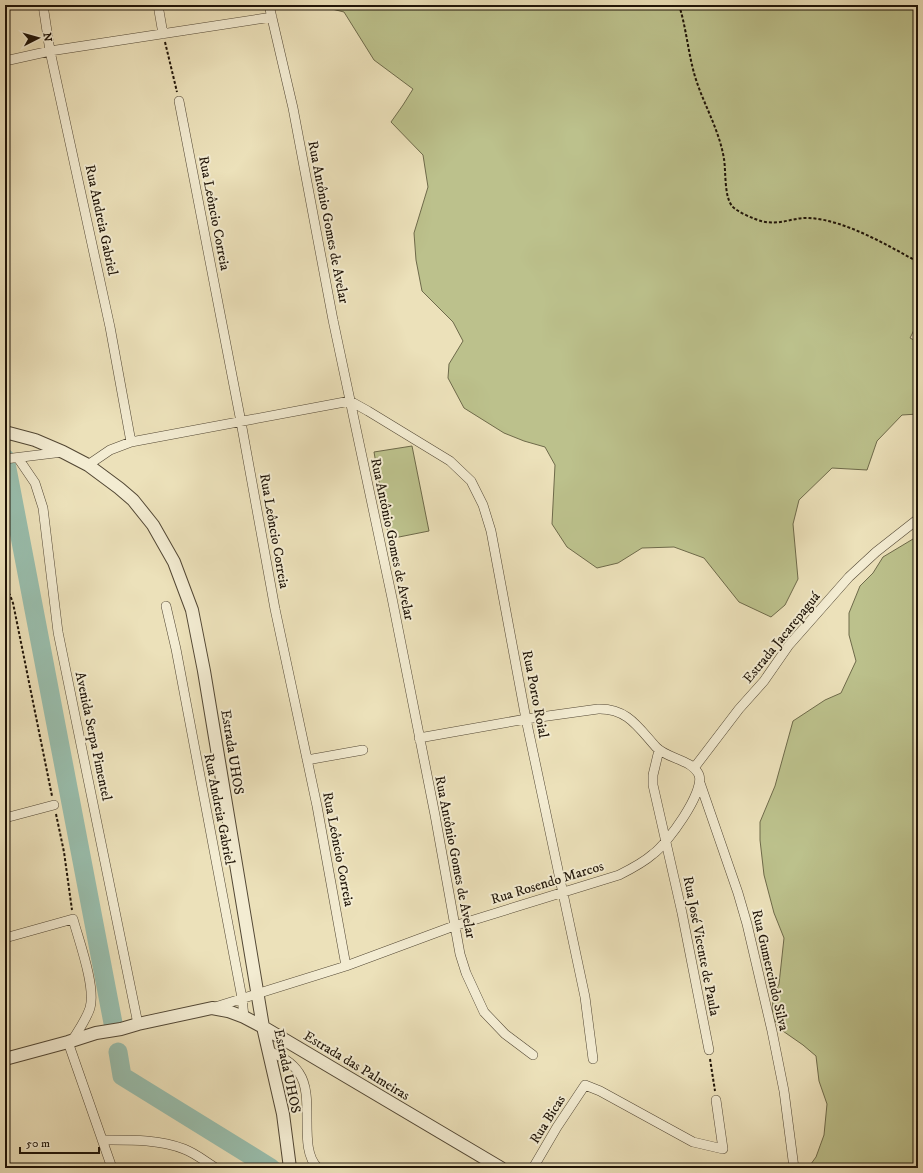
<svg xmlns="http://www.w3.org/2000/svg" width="923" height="1173" font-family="'IM FELL DW Pica',serif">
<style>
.green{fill:#bcc18c;stroke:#6e6a4a}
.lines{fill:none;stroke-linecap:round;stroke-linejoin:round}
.river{stroke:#99bead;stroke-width:19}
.minor-casing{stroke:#524734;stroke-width:10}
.tertiary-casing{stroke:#524734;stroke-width:14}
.path{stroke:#1f1408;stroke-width:2;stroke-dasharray:3 2;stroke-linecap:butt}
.minor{stroke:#f3ecd2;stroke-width:9}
.tertiary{stroke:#f3ecd2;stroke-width:12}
.labels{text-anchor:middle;stroke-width:4;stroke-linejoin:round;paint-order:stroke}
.street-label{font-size:14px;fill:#1f1408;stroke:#f3ecd2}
</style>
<rect width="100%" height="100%" fill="#ece1ba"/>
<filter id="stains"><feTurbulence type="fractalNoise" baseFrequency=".005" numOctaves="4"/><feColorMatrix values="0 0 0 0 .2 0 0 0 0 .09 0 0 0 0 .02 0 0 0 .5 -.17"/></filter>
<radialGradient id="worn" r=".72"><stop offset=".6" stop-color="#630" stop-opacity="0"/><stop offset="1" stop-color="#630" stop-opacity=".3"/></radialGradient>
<!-- green -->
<path class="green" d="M324 5H918V322L910 338 918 342V414L902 415 877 441 867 470 832 468 799 500 793 524 798 579 785 605 771 617 739 602 704 558 674 547 642 548 618 563 597 568 567 547 552 524 555 465 545 447 524 441 504 433 464 408 448 378 449 364 463 341 453 322 422 291 416 260 414 233 428 187 423 155 391 122 403 105 413 89 374 60 344 12 328 8Z
M412 446 429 531 389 539 374 452Z
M918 536V1168H808L816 1157 824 1135 827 1104 819 1081 816 1056 803 1045 780 1029 772 1016 773 997 779 984 784 938 774 913 764 875 760 840V822L775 786 793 721 825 700 841 693 856 661 849 635V613L860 586 873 573 883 557Z"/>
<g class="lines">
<!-- river -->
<path class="river" d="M5 458 113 1023
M118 1052 122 1076 271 1168"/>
<defs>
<path id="minor" d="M43 5 50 51 110 327 131 442
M158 5 163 34
M269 5 293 108 333 320 392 598 435 815 460 954 466 973 484 1012 505 1034 533 1055
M5 61 50 51 272 17
M179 101 241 422 275 609 317 806 346 966
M18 458 35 483 43 508 58 632 138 1024
M5 459 63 452
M88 465 110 450 131 442 350 401 368 411 450 461 471 481 483 505 491 531 526 719 585 997 593 1059
M166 606 176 649 242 998 244 1017
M659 750 653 775V785L682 913 709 1050
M307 760 363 750
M694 768 739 709 764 681 789 645 849 577 876 552 918 519
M700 783 738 893 747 924 772 1031 784 1091 794 1168
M5 818 54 805
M5 938 73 919C79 941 96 987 90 1008 86 1020 78 1031 72 1041
M212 1008 346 966 454 926 619 875C631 869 643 863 653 854 667 844 705 792 699 775 692 759 667 759 656 747 638 727 627 708 598 709L526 719 419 738
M68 1042 112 1168
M269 1051C280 1056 292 1062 299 1073 316 1097 297 1149 318 1168
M102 1140C129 1140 158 1139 184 1149 195 1153 206 1162 216 1168
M533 1168 557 1127 585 1085 600 1091 693 1142 723 1149 716 1100"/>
<path id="tertiary" d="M5 432 35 440 63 452 88 465 119 488 133 500 153 525 174 562 192 610 204 671 263 1027 283 1114 290 1168
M5 1059 68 1042 96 1033 121 1029 138 1024 212 1008 228 1011 244 1017 263 1027 501 1168"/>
</defs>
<!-- minor casing -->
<use href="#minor" class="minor-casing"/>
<!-- tertiary casing -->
<use href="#tertiary" class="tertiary-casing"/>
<!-- path -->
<path class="path" d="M679 5C686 27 688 51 694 73 702 102 719 128 724 159 726 171 724 196 732 206 737 212 754 219 761 221 780 226 793 217 809 218 845 220 887 245 918 262
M165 42 177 92
M5 589 10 595 13 603 52 796
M56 814 64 852 72 910
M710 1059 715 1091"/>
<!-- minor -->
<use href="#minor" class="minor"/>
<!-- tertiary -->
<use href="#tertiary" class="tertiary"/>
</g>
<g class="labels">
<!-- street labels -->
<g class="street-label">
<text transform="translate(215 213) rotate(79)" y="5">Rua Leôncio Correia</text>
<text transform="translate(102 220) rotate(78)" y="5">Rua Andreia Gabriel</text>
<text transform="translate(329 222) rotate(79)" y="5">Rua Antônio Gomes de Avelar</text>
<text transform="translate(275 531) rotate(80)" y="5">Rua Leôncio Correia</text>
<text transform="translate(393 539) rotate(78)" y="5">Rua Antônio Gomes de Avelar</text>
<text transform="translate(781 637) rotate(-51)" y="5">Estrada Jacarepaguá</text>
<text transform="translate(536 694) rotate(79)" y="5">Rua Porto Roial</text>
<text transform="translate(94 736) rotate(78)" y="5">Avenida Serpa Pimentel</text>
<text transform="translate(233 752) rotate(81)" y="5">Estrada UHOS</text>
<text transform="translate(220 809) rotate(79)" y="5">Rua Andreia Gabriel</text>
<text transform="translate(339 849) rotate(79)" y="5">Rua Leôncio Correia</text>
<text transform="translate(456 857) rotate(79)" y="5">Rua Antônio Gomes de Avelar</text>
<text transform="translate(547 882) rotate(-17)" y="5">Rua Rosendo Marcos</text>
<text transform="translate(702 946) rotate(79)" y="5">Rua José Vicente de Paula</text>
<text transform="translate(771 970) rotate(77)" y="5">Rua Gumercindo Silva</text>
<text transform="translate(357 1065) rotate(31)" y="5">Estrada das Palmeiras</text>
<text transform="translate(288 1071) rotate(78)" y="5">Estrada UHOS</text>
<text transform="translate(547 1119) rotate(-58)" y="5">Rua Bicas</text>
</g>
</g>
<!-- margin -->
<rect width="923" height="1173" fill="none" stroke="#ece1ba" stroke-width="20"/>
<rect x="6" y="6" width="911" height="1161" fill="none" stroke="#1f1408" stroke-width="2"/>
<rect x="10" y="10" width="903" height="1153" fill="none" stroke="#1f1408"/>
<!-- north arrow -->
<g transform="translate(38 38) rotate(84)" stroke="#f3ecd2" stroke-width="3" paint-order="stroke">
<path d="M0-3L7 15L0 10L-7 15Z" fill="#1f1408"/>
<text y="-6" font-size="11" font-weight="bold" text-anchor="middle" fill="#1f1408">N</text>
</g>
<!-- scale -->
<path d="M20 1147v6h79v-6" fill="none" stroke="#1f1408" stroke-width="2"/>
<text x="26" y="1147" font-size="12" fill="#1f1408" stroke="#f3ecd2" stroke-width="3" paint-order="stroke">50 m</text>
<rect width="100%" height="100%" filter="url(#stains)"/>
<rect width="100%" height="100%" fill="url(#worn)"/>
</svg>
